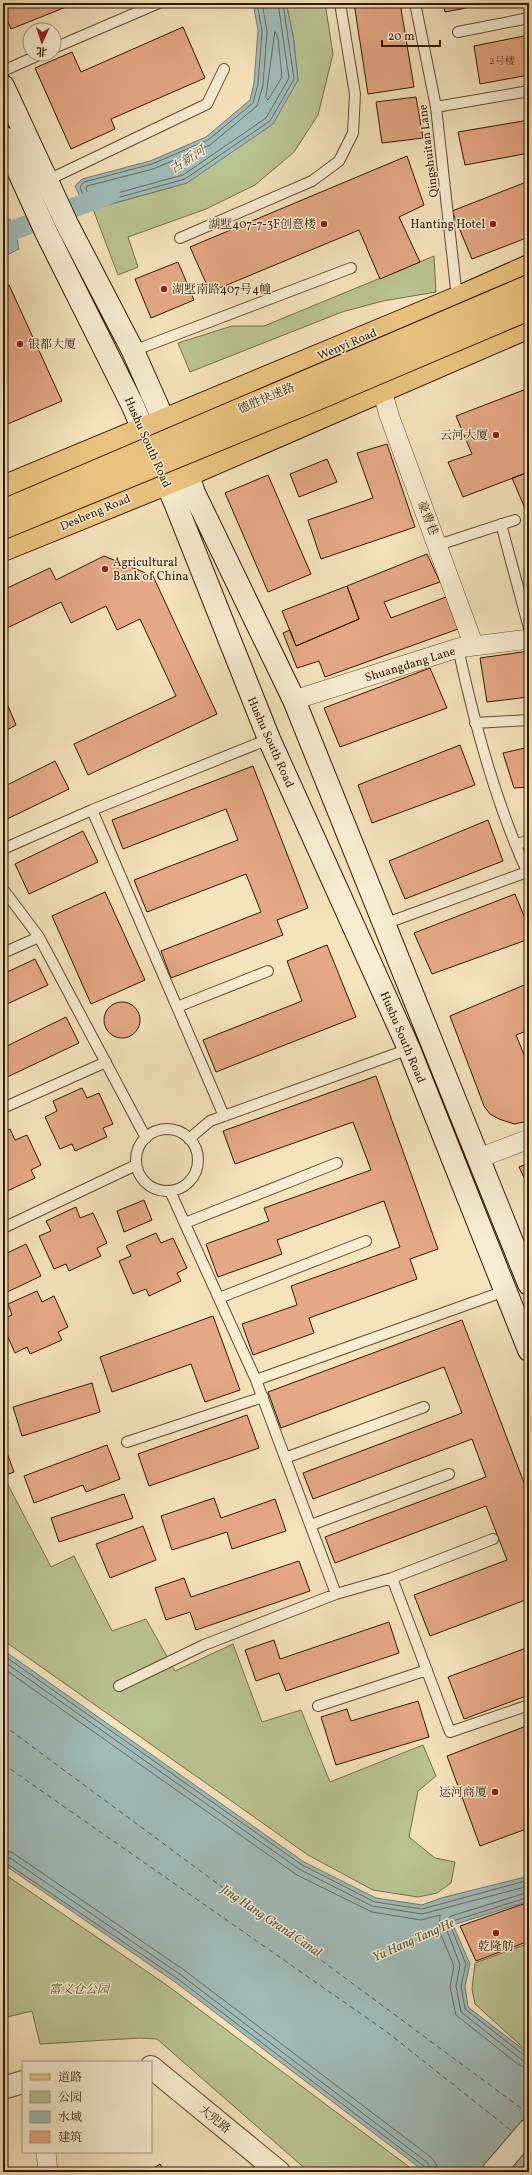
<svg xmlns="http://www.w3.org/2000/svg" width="532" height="2175" font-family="Vollkorn,'Noto Serif SC',serif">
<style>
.green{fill:#bac492;stroke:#766e4a}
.water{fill:#a0bcba;stroke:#747a70}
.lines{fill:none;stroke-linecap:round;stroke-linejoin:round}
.shore{stroke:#686a5e;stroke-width:1}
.canal{stroke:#a0bcba;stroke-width:20}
.ferry{stroke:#585142;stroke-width:1;stroke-dasharray:5 4;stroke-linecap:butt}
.building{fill:#e5a886;stroke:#311802}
.service-casing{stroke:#624b30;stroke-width:12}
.minor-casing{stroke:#624b30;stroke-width:20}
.tertiary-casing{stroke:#624b30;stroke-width:24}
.secondary-casing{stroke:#311802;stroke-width:24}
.primary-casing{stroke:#311802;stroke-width:24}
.service{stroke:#f8edd3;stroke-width:10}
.minor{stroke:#f8edd3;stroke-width:19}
.tertiary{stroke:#f8edd3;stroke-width:22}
.secondary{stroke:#f8edd3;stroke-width:22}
.primary{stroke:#eac27e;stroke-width:22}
.trunk-bridge-casing{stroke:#311802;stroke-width:24;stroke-linecap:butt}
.trunk-bridge{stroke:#eac27e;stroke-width:22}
.poi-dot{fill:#8f2418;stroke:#f8edd3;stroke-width:1.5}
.labels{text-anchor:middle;stroke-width:3;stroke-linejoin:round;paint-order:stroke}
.number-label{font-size:10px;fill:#5e3c23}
.street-label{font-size:12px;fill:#311802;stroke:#f8edd3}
.poi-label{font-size:12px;fill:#311802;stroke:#f8edd3;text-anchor:end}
.park-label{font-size:12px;font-style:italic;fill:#5a4c2d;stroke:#f8edd3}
.water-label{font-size:13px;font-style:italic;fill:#585142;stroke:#f8edd3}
</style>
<rect width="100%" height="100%" fill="#f5e3bc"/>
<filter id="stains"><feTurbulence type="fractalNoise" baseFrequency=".005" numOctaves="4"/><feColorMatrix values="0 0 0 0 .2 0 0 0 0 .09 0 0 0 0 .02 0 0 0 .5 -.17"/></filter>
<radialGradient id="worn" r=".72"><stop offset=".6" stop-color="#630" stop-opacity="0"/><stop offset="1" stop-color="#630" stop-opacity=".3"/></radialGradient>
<!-- green -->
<path class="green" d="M286 3H325L333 54 318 115 294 152 255 185 206 209 128 237 138 267 118 275 93 209 187 183 298 80 293 35Z
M434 256 436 292 383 301 342 312 190 372 178 343 232 326H264Z
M6 1481 51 1567 74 1556 112 1631 146 1619 175 1671 233 1644 262 1722 301 1710 330 1782 423 1745 436 1776 418 1791 409 1837 435 1858 455 1862 451 1883 437 1893 418 1897 373 1890 308 1855 3 1640V1482Z
M3 1873 168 1986 416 2172H309L157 2039 140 2038 40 2044 32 2011 3 2018Z
M529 1943V2053L475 2004 472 1989 475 1963Z"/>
<!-- water -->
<path class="water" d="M253 3H286L293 35 298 80 273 124 187 183 93 209 82 201 75 186 82 179 150 161 206 137 250 100 254 83 258 30Z
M10 219 16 233 19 249 3 257V223Z
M3 1650 304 1862 376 1898 422 1905 441 1898 529 1876V1901L453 1925 470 1964 465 1986 468 2007 529 2054V2172H425L175 1982 3 1864Z"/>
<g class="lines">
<!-- shore -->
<path class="shore" d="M257 3 262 31 258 84 253 103 208 140 152 164 84 182 80 187 85 199 95 204 185 179 270 121 294 79 283 3
M262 3 267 31 263 85 257 106 210 145 153 169 87 186 86 189 89 195 95 199 183 175 266 118 289 78 278 3
M275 32 278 38 282 77 268 100 266 98Z
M3 1655 302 1865 375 1902 422 1909 529 1880
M3 1661 299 1869 372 1906 422 1914 529 1886
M3 1668 297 1875 372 1912 421 1920 440 1915 439 1930 454 1966 450 1987 456 2015 519 2065 529 2068
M3 1850 13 1853 184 1970 432 2158 436 2164 438 2172
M3 1856 10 1858 181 1975 428 2163 432 2172
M3 1861 178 1979 425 2167 427 2172
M529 1892 451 1916 446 1920 445 1925 460 1965 456 1986 461 2012 522 2060 529 2062
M529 1897 453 1921 450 1925 466 1964 461 1986 465 2009 525 2056 529 2057"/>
<!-- canal -->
<path class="canal" d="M3 234 110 194"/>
<!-- ferry -->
<path class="ferry" d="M3 1725 529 2114
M3 1764 387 2032 513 2132"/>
</g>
<!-- building -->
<path class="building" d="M3 3H76L11 29 3 10Z
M354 3H400L414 87 368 94Z
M443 3H492L445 12Z
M183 27 205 78 111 119 115 129 71 149 35 68 72 52 81 72Z
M529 35V75L480 84 474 46Z
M416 97 423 138 382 143 376 102Z
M529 120V153L465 165 458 132Z
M407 156 424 205 399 217 420 262 380 279 359 230 210 292 190 247Z
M529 181V237L472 259 452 211Z
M178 262 194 300 151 318 135 279Z
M9 285 62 401 3 426V287Z
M529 388V472L463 497 448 462 472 454 456 416Z
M387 444 415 527 321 559 308 520 373 498 357 453Z
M327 459 337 482 299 497 290 474Z
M529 472V518L512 478Z
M268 475 311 574 268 592 225 493Z
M427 554 440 582 384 602 391 618 446 597 458 629 325 677 319 661 297 668 283 633 290 630 296 646 359 619 347 586Z
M104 556 153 576 217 714 88 775 74 744 176 696 140 619 117 630 106 606 71 623 61 602 3 630V590L50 568 56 580Z
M347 586 359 619 296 646 282 611Z
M529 651V697L487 702 480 658Z
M430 668 447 708 340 747 324 708Z
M3 694 16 725 3 732Z
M460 745 475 785 372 823 358 785Z
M529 747V787L514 788 503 753Z
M55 761 69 789 3 821V787Z
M253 766 308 908 277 920 283 935 171 978 161 951 261 912 246 874 147 912 134 880 238 840 226 809 123 849 112 820Z
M488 820 503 861 405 899 389 861Z
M83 831 98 862 29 894 15 864Z
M105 892 145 980 91 1004 52 916Z
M515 894 529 928V939L432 974 414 933Z
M327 945 356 1017 216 1072 203 1040 302 1001 287 961Z
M35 959 48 985 3 1006V974Z
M529 983V1030L516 1035 529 1067V1121L514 1124 499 1119 490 1114 484 1106 450 1016Z
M104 1020a18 18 0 1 1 36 0a18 18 0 1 1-36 0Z
M66 1017 79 1043 3 1079V1048Z
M376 1076 438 1249 410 1259 417 1279 309 1318 314 1333 253 1355 242 1324 297 1305 291 1286 400 1247 384 1201 277 1240 282 1254 218 1277 206 1244 269 1221 264 1208 371 1170 353 1122 235 1164 223 1131Z
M82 1088 87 1098 99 1093 113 1124 103 1128 107 1137 75 1151 72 1144 60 1149 45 1117 57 1111 53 1101Z
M10 1129 15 1140 27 1135 41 1165 31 1170 35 1178 3 1193V1133Z
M529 1163V1188L519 1167Z
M144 1200 152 1220 124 1232 117 1211Z
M76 1207 80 1218 93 1213 107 1243 97 1248 101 1256 69 1271 66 1264 54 1269 39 1236 51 1231 46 1221Z
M156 1233 161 1243 173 1238 187 1268 177 1273 181 1281 149 1296 146 1289 133 1294 119 1261 131 1256 126 1246Z
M26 1244 41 1276 3 1294V1255Z
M37 1291 42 1302 54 1296 68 1327 58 1332 62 1340 30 1354 27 1347 15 1353 3 1326V1319L12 1315 8 1304Z
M213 1316 240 1390 205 1402 191 1364 112 1392 100 1357Z
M462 1320 529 1496V1601L528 1599 430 1636 414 1595 507 1560 486 1506 335 1563 325 1537 486 1477 472 1439 313 1499 303 1473 462 1413 444 1367 281 1428 268 1392Z
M92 1383 100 1412 22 1436 13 1407Z
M3 1414 8 1429 3 1431Z
M247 1415 259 1448 149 1486 138 1454Z
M3 1442 14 1472 3 1476Z
M107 1445 120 1479 86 1492 83 1485 34 1503 24 1476Z
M124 1494 133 1518 59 1542 51 1518Z
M214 1498 221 1518 275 1499 286 1531 232 1549 227 1532 172 1550 161 1516Z
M143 1526 156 1560 110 1578 96 1544Z
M299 1561 310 1591 196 1630 190 1612 166 1620 155 1588 184 1578 191 1597Z
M389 1622 399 1653 286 1691 279 1673 256 1681 245 1650 274 1640 280 1659Z
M529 1647V1695L464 1719 448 1677Z
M418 1701 429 1737 336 1765 321 1717 347 1709 351 1721Z
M529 1725V1828L480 1846 447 1756Z
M529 1902V1941L476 1961 460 1926Z
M160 2164 165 2172H148Z"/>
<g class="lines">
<defs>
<path id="service" d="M415 3 436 107 457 298
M458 32 529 18
M54 48 159 3
M3 71 41 54
M436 107 529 91
M48 180 207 104 224 69
M180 238 312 181 339 161 353 133 355 94 340 3
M133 351 351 268
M501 524 529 628
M438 545 515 520
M458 648C475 726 496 804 529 876
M475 723 529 720
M92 810 224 1116
M515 844 529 841
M3 849 92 810 269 739
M3 889 39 937 146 1138
M384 924 527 872
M3 953 39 937
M177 1007 268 971
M3 1108 106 1062
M136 1160a31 31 0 1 1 62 0a31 31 0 1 1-62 0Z
M189 1139 210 1121 409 1049
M170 1191 256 1380 336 1594
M185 1223 337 1163
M3 1228 136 1165
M219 1298 366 1241
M256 1380 505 1291
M127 1442 263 1397
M285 1458 424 1407
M311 1525 449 1474
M392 1578 493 1539
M119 1686 204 1645 336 1594 392 1578 450 1732 529 1705
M318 1706 427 1670"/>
<path id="minor" d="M382 390 389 415 474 646
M294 700 458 648 529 639
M479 1158 529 1139
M46 2152 48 2172"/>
<path id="tertiary" d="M151 2067 279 2172
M3 2088 23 2082
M493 2172 529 2130"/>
<path id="secondary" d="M3 86 67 224 133 351 188 475 194 493 294 700 529 1284
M3 137 46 232 132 404 174 500 269 739 409 1049 529 1350"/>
<path id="primary" d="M3 487 457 298 529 266
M3 550 188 475 529 327"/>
</defs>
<!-- service casing -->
<use href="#service" class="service-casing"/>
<!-- minor casing -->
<use href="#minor" class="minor-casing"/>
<!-- tertiary casing -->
<use href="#tertiary" class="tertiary-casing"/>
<!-- secondary casing -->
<use href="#secondary" class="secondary-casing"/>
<!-- primary casing -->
<use href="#primary" class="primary-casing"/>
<!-- service -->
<use href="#service" class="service"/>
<!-- minor -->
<use href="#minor" class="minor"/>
<!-- tertiary -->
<use href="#tertiary" class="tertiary"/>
<!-- secondary -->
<use href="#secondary" class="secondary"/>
<!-- primary -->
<use href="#primary" class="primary"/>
<defs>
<path id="trunk-bridge" d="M3 511 529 286
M3 528 317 399 529 309"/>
</defs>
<!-- trunk-bridge casing -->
<use href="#trunk-bridge" class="trunk-bridge-casing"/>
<!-- trunk-bridge -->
<use href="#trunk-bridge" class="trunk-bridge"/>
</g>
<!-- markers -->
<g class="poi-dot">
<circle cx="324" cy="224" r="4"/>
<circle cx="493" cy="224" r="4"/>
<circle cx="164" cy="289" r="4"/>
<circle cx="20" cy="344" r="4"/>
<circle cx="496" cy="435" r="4"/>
<circle cx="105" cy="569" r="4"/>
<circle cx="495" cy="1792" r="4"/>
<circle cx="496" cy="1933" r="4"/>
</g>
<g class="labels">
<!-- number labels -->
<g class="number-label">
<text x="502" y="64">2号楼</text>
</g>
<!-- street labels -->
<g class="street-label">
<text transform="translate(428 151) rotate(-97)" y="4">Qingshuitan Lane</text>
<text transform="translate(347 344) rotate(-23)" y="4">Wenyi Road</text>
<text transform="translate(266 398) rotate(-23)" y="4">德胜快速路</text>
<text transform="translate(148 442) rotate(66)" y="4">Hushu South Road</text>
<text transform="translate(95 512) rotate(-23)" y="4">Desheng Road</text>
<text transform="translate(428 518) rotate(69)" y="4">豪曹巷</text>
<text transform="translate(410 664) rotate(-17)" y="4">Shuangdang Lane</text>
<text transform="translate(271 742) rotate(66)" y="4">Hushu South Road</text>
<text transform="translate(403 1037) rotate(67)" y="4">Hushu South Road</text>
<text transform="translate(215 2119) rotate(39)" y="4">大兜路</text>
</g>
<!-- poi labels -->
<g class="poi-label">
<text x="316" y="228">湖墅407-7-3F创意楼</text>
<text x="485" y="228">Hanting Hotel</text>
<text x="172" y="293" text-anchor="start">湖墅南路407号4幢</text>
<text x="28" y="348" text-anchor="start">银都大厦</text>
<text x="488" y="439">云河大厦</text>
<text x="113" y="566" text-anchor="start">Agricultural<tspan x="113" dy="14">Bank of China</tspan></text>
<text x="487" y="1796">运河商厦</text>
<text x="496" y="1950" text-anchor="middle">乾隆舫</text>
</g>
<!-- park labels -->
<g class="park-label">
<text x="79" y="1993">富义仓公园</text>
</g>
<!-- water labels -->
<g class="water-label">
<text transform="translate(187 159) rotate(-33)" y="5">古新河</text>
<text transform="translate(272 1920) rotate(34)" y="5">Jing Hang Grand Canal</text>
<text transform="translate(413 1939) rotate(-24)" y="5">Yu Hang Tang He</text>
</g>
</g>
<!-- margin -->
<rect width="532" height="2175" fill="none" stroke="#f5e3bc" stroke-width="16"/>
<rect x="4" y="4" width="524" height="2167" fill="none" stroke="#311802" stroke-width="2"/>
<rect x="8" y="8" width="516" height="2159" fill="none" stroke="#311802"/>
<!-- legend -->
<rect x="22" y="2061" width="130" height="92" fill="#f8edd3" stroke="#a8987f"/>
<rect x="30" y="2074" width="20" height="6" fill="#eac27e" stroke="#a8987f"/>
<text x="58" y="2081" font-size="12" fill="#311802">道路</text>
<rect x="30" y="2091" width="20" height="12" fill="#bac492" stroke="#a8987f"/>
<text x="58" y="2101" font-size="12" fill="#311802">公园</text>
<rect x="30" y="2111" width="20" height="12" fill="#a0bcba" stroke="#a8987f"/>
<text x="58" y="2121" font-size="12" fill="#311802">水域</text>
<rect x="30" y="2131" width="20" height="12" fill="#e5a886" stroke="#a8987f"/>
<text x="58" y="2141" font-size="12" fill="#311802">建筑</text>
<!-- north arrow -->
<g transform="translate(42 42) rotate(183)"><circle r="19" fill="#f8edd3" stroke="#a8987f"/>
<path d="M0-3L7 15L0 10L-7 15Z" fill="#8f2418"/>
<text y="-6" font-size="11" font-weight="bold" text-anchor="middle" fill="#311802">北</text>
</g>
<!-- scale -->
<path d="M382 40v6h58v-6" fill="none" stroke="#311802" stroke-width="2"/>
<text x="388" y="40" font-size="12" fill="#311802" stroke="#f8edd3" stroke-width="3" paint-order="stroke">20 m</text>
<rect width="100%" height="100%" filter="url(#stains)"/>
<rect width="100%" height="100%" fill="url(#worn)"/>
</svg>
